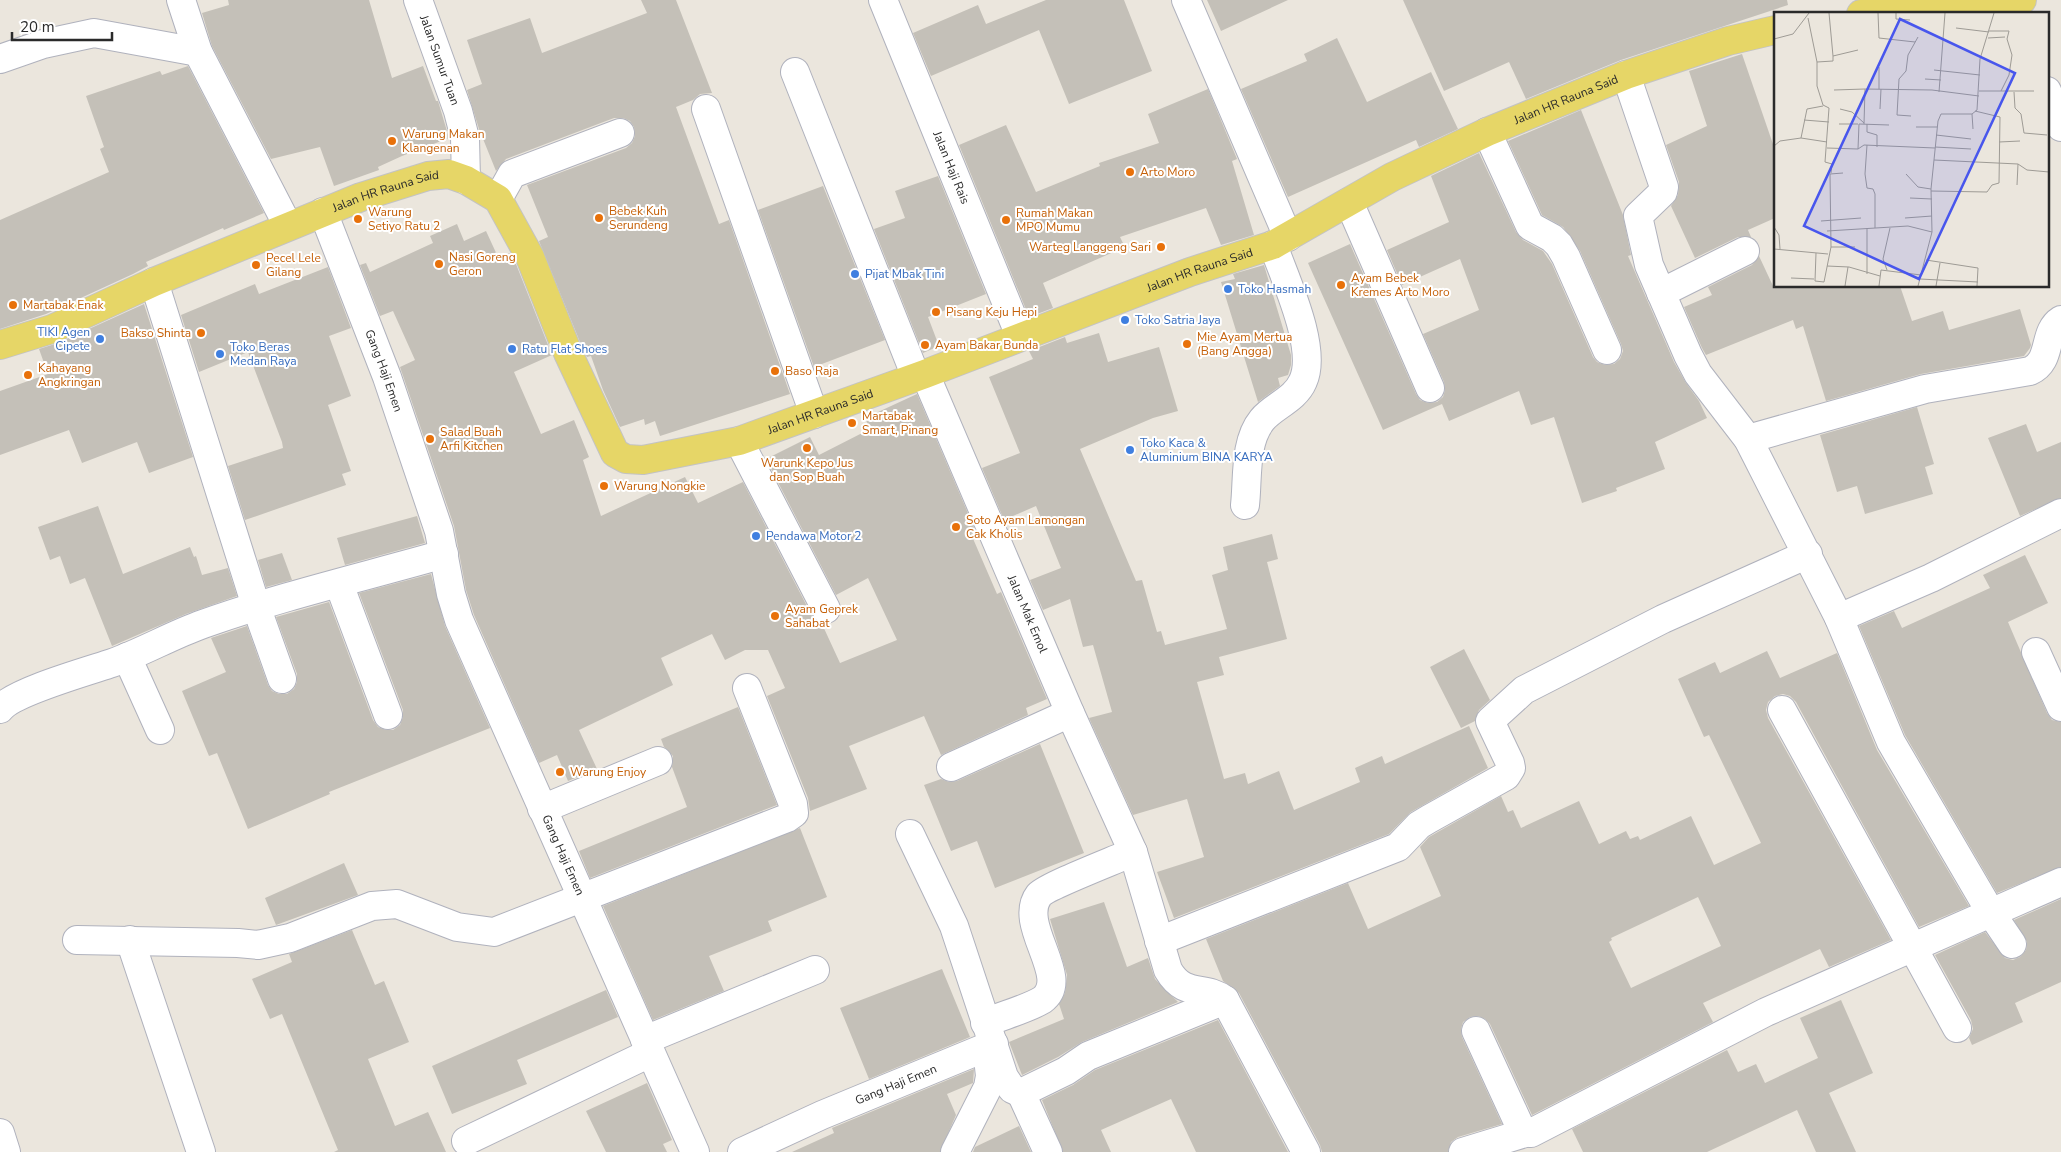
<svg xmlns="http://www.w3.org/2000/svg" width="2061" height="1152" font-family="'Nunito Sans',sans-serif">
<style>
.building{fill:#c4c0b8;fill-rule:evenodd}
.lines{fill:none;stroke-linecap:round;stroke-linejoin:round}
.minor-casing{stroke:#b0b2bd;stroke-width:30}
.major-casing{stroke:#c3c3c3;stroke-width:30}
.minor{stroke:#fff;stroke-width:28}
.major{stroke:#e6d667;stroke-width:28}
.food-dot{fill:#e8710a;stroke:#fff;stroke-width:2}
.shop-dot{fill:#3f7fe0;stroke:#fff;stroke-width:2}
.labels{text-anchor:middle;stroke-width:4;stroke-linejoin:round;paint-order:stroke}
.street-label{font-size:12px;fill:#2a2a2a;stroke:#fff}
.food-label{font-size:12px;fill:#c56008;stroke:#fff;text-anchor:start}
.shop-label{font-size:12px;fill:#366cbe;stroke:#fff;text-anchor:start}
.inset-road{fill:none;stroke:#9e9b95;stroke-width:1}
.view{fill:#4856ed;fill-opacity:0.15;stroke:#4856ed;stroke-width:2.5}
.inset-edge{fill:none;stroke:#2a2a2a;stroke-width:2.5}
</style>
<rect width="100%" height="100%" fill="#ebe6dd"/>
<!-- building -->
<path class="building" d="M228 0H369L392 78 423 66 436 101H438L449 138 402 156 378 167 379 170 334 186 320 147 271 159 212 46 202 13 229 5Z
M641 0H676L712 93 700 94 693 100 676 107 719 224 729 220 790 394 660 436 655 421 645 425 644 419 620 427 603 390 591 356 587 357 582 347 539 241 548 237 527 185 626 148 632 143 635 136 634 127 630 121 623 118H614L506 159 496 171 479 129 467 90 482 84 467 40 530 18 542 53 647 13Z
M1046 0H1124L1152 71 1069 104 1039 30 931 76 913 33 978 5 986 24Z
M1207 0H1288L1221 31Z
M1403 0H1787L1788 5 1621 60 1526 99 1509 62 1444 91Z
M1337 38 1367 102 1431 72 1458 129 1419 147 1416 140 1288 197 1241 89 1307 61 1304 54Z
M1742 54 1775 150V218L1748 230 1751 237H1738L1695 258 1671 206 1678 195 1679 182 1666 145 1707 126 1689 71Z
M188 66 264 213 224 230 223 228 146 262 148 266 133 274 46 314 0 329V220L109 172 100 149 104 147 86 96 160 71 162 75Z
M1208 89 1237 159 1232 161 1254 235 1221 245 1206 208 1120 237 1125 247 1043 283 1053 308 1029 317 959 145 1006 125 1036 192 1100 166 1099 163 1159 143 1148 114Z
M1581 110 1623 215 1631 255 1628 256 1674 362 1686 383 1699 401 1707 418 1655 442 1665 469 1616 488 1617 491 1582 503 1554 417 1531 425 1519 391 1449 421 1442 404 1383 430 1308 263 1350 244 1416 394 1420 400 1428 403 1437 402 1443 397 1445 390 1444 382 1423 334 1479 310 1460 259 1402 285 1387 250 1449 222 1431 176 1479 153 1516 232 1523 240 1543 251 1552 264 1593 357 1597 362 1605 365 1614 364 1620 359 1623 351 1621 344 1580 251 1563 227 1542 215 1508 141Z
M938 176 986 294 928 317 939 346 923 353 874 229 905 218 895 191Z
M823 186 885 340 814 367 758 210Z
M457 224 464 241 486 231 498 257 510 253 516 264 552 355 514 372 541 434 574 420 589 457 583 460 601 516 685 477 698 503 743 482 812 616 822 624 840 663 897 640 868 578 836 595 766 459 810 437 819 455 870 429 865 418 917 394 976 532 971 534 997 594 1001 592 1047 699 1026 708 1028 715 941 755 924 716 849 746 867 789 810 811 808 798 767 696 785 688 768 650H745L725 660 712 634 661 658 673 685 579 730 597 769 568 781 557 755 539 763 474 615 466 590 454 526 400 367 415 360 393 311 380 316 360 265 366 263 370 272 433 243 430 236Z
M1759 256 1773 286H1900L1912 321 1943 311 1949 330 2020 309 2031 345 2030 348 2024 356 1921 374 1826 401 1803 326 1796 329 1793 320 1706 355 1702 348 1684 307 1712 295 1708 287 1752 265Z
M1264 265 1291 355V365L1288 375 1278 378 1280 386 1258 402 1221 282 1235 279 1233 274Z
M328 267 351 328 329 336 351 396 328 405 351 471 342 474 346 485 245 520 228 466 283 448 282 442 248 352 199 372 181 315 255 284 259 294Z
M144 304 193 457 149 473 137 442 82 463 69 430 0 455V391L48 374 39 349 58 343Z
M1099 333 1108 362 1159 347 1178 411 1153 418 1080 449 1136 581 1142 580 1157 632 1161 631 1165 645 1227 629 1212 575 1228 570 1223 547 1272 534 1278 559 1267 562 1287 639 1219 657 1224 675 1197 682 1224 779 1245 773 1248 784 1279 771 1294 810 1360 782 1355 768 1382 756 1385 764 1469 726 1488 768 1411 812 1389 834 1174 918 1157 872 1204 857 1187 799 1133 815 1089 718 1112 712 1093 645 1083 647 1070 599 1043 610 1030 580 1061 568 1036 506 1004 520 982 468 1020 453 989 377 1033 359 1029 351 1065 337 1067 343Z
M1917 407 1934 464 1925 467 1933 494 1865 514 1857 486 1837 492 1820 435Z
M2026 424 2037 452 2061 442V498L2020 516 1988 438Z
M98 506 123 574 190 547 194 557 196 556 202 575 228 568 237 596 186 614 112 646 85 578 70 584 60 556 50 560 38 527Z
M417 516 425 543 345 565 337 538Z
M282 553 292 580 266 587 258 560Z
M2025 555 2048 603 2008 622 2047 713 2052 720 2061 722V867L1997 893 1905 735 1859 626 1894 611 1902 628 1990 588 1983 575Z
M431 574 445 626 490 728 329 792 330 794 248 829 217 753 209 756 182 691 226 672 211 638 247 626 268 685 272 691 279 694H287L294 689 297 682V674L276 617 329 602 373 720 378 727 386 730H393L400 725 403 717V710L359 593Z
M1464 649 1490 700 1479 710 1475 721 1461 728 1430 667Z
M1767 651 1780 678 1837 653 1877 750 1969 906 1919 927 1796 702 1790 696 1783 694 1775 696 1768 702 1766 710 1768 718 1891 940 1829 967 1820 949 1703 1003 1713 1022 1532 1115 1490 1024 1485 1019 1478 1016 1470 1017 1463 1022 1461 1029 1462 1037 1502 1124 1458 1137 1451 1142 1448 1152H1322L1320 1145 1239 993 1223 981 1206 939 1348 883 1368 929 1441 896 1420 847 1429 837 1501 796 1508 812 1513 810 1521 828 1579 801 1599 844 1626 831 1630 839 1638 836 1640 840 1691 816 1714 865 1761 843 1709 735 1704 737 1678 679 1715 662 1720 673ZM1698 897 1721 946 1631 988 1609 942 1612 940 1611 938Z
M738 707 777 805 590 878 579 851 687 807 672 767 673 756 664 747 661 739Z
M1040 744 1084 853 995 888 977 841 951 851 924 785 941 779 949 782 957 781Z
M800 828 827 897 768 921 772 931 709 956 724 991 653 1020 603 906Z
M344 863 358 895 276 925 265 898Z
M2061 899V982L2015 1003 2023 1022 1972 1045 1969 1038 1973 1029 1971 1020 1935 955 1985 932 2005 958 2013 960 2020 957 2026 950 2027 942 2014 920Z
M1104 902 1127 967 1148 958 1155 979 1178 1002 1082 1042 1058 1057 1022 1075 1009 1042 1064 1019 1059 1004 1065 993 1067 975 1050 919Z
M352 930 375 985 384 981 409 1042 368 1059 395 1126 428 1112 446 1152H334L338 1150 282 1014 270 1019 252 979 292 962 289 954Z
M942 969 970 1037 869 1079 840 1008Z
M606 990 618 1017 517 1060 527 1084 452 1114 432 1066Z
M1841 1000 1873 1073 1829 1093 1856 1152H1816L1797 1110 1707 1152H1583L1572 1129 1727 1050 1738 1072 1756 1064 1765 1083 1818 1058 1800 1018Z
M1218 1020 1288 1152H1196L1171 1099 1101 1130 1111 1152H1063L1042 1100 1073 1085 1095 1070Z
M974 1069 973 1083 947 1094 956 1115 940 1152H792L834 1133 832 1128Z
M647 1083 672 1140 663 1144 667 1152H606L586 1111Z
M1019 1126 1031 1152H973L975 1147Z"/>
<g class="lines">
<defs>
<g id="minor">
<path d="M181 0 198 52 288 226"/>
<path id="s1" d="M418 0 458 111 465 138 466 180"/>
<path id="s2" d="M883 0 1020 336"/>
<path d="M1186 0 1288 237"/>
<path d="M0 59 43 44 94 33 198 52"/>
<path d="M795 72 916 377"/>
<path d="M1626 75 1664 187 1663 192 1638 216 1649 265 1688 355 1698 374 1748 439 1839 618 1891 742 1991 913 2012 944"/>
<path d="M2047 91 2061 127"/>
<path d="M706 109 814 414"/>
<path d="M1487 132 1530 226 1552 238 1559 245 1566 257 1607 350"/>
<path d="M498 199 512 174 620 133"/>
<path d="M1349 202 1430 388"/>
<path id="s3" d="M323 212 387 377 439 531 451 594 459 620 695 1152"/>
<path d="M154 282 256 606 282 679"/>
<path d="M1661 293 1745 251"/>
<path id="s4" d="M925 374 1070 713 1133 852 1168 970C1185 999 1204 984 1225 1000L1306 1152"/>
<path d="M1748 439 1925 389 2030 371C2053 361 2042 332 2061 320"/>
<path d="M739 441 826 609"/>
<path d="M1245 505C1248 479 1244 442 1262 420 1273 406 1295 400 1303 381 1318 348 1285 279 1273 245"/>
<path d="M339 584 388 715"/>
<path d="M1839 618 1931 578 2061 513"/>
<path d="M2036 652 2061 707"/>
<path d="M127 657 160 730"/>
<path d="M0 709C13 692 88 671 112 663 143 652 172 635 203 624 282 596 363 577 444 554"/>
<path d="M1782 710 1957 1028"/>
<path d="M951 767 1070 713"/>
<path d="M542 809 658 761"/>
<path d="M910 834 954 926 1004 1077 1012 1089 1021 1093 1066 1071 1088 1056 1225 1000"/>
<path d="M77 940 238 943 258 945 290 938 372 906 397 904 457 927 494 932 787 818 794 813 793 804 747 688"/>
<path d="M130 940 201 1152"/>
<path d="M1159 941 1398 847 1419 825 1429 819 1506 776 1511 768 1510 763 1490 721 1524 690 1663 619 1808 554"/>
<path d="M985 1023C1001 1016 1027 1009 1042 1000 1073 978 1016 925 1039 895 1047 886 1118 859 1133 852"/>
<path d="M1476 1031 1522 1131 1531 1133 1766 1012 2061 882"/>
<path d="M645 1040 815 970"/>
<path d="M1021 1093 1048 1152"/>
<path d="M0 1133 6 1152"/>
<path d="M466 1141 650 1053"/>
<path id="s5" d="M742 1152 822 1115 994 1044"/>
<path d="M955 1152 988 1087 990 1076 987 1049"/>
<path d="M1463 1152 1525 1133"/>
</g>
<g id="major">
<path d="M1861 14 1939 10 2022 0"/>
<path id="s6" d="M0 345 52 329 154 282 361 197 428 176 449 174 466 180 498 199 530 257 568 353 615 453 626 459 643 460 739 441 925 374 1190 272 1273 245 1392 177 1487 132 1626 75 1728 41 1775 30"/>
</g>
</defs>
<!-- minor casing -->
<use href="#minor" class="minor-casing"/>
<!-- major casing -->
<use href="#major" class="major-casing"/>
<!-- minor -->
<use href="#minor" class="minor"/>
<!-- major -->
<use href="#major" class="major"/>
</g>
<!-- markers -->
<g class="food-dot">
<circle cx="392" cy="141" r="5"/>
<circle cx="1130" cy="172" r="5"/>
<circle cx="599" cy="218" r="5"/>
<circle cx="358" cy="219" r="5"/>
<circle cx="1006" cy="220" r="5"/>
<circle cx="1161" cy="247" r="5"/>
<circle cx="439" cy="264" r="5"/>
<circle cx="256" cy="265" r="5"/>
<circle cx="1341" cy="285" r="5"/>
<circle cx="13" cy="305" r="5"/>
<circle cx="936" cy="312" r="5"/>
<circle cx="201" cy="333" r="5"/>
<circle cx="1187" cy="344" r="5"/>
<circle cx="925" cy="345" r="5"/>
<circle cx="775" cy="371" r="5"/>
<circle cx="28" cy="375" r="5"/>
<circle cx="852" cy="423" r="5"/>
<circle cx="430" cy="439" r="5"/>
<circle cx="807" cy="448" r="5"/>
<circle cx="604" cy="486" r="5"/>
<circle cx="956" cy="527" r="5"/>
<circle cx="775" cy="616" r="5"/>
<circle cx="560" cy="772" r="5"/>
</g>
<g class="shop-dot">
<circle cx="855" cy="274" r="5"/>
<circle cx="1228" cy="289" r="5"/>
<circle cx="1125" cy="320" r="5"/>
<circle cx="100" cy="339" r="5"/>
<circle cx="512" cy="349" r="5"/>
<circle cx="220" cy="354" r="5"/>
<circle cx="1130" cy="450" r="5"/>
<circle cx="756" cy="536" r="5"/>
</g>
<g class="labels">
<!-- street labels -->
<g class="street-label">
<text dy="4" stroke="none"><textPath href="#s1" startOffset="64">Jalan Sumur Tuan</textPath></text>
<text dy="4" stroke="none"><textPath href="#s6" startOffset="1841">Jalan HR Rauna Said</textPath></text>
<text dy="4" stroke="none"><textPath href="#s2" startOffset="181">Jalan Haji Rais</textPath></text>
<text dy="4" stroke="none"><textPath href="#s6" startOffset="416">Jalan HR Rauna Said</textPath></text>
<text dy="4" stroke="none"><textPath href="#s6" startOffset="1436">Jalan HR Rauna Said</textPath></text>
<text dy="4" stroke="none"><textPath href="#s3" startOffset="170">Gang Haji Emen</textPath></text>
<text dy="4" stroke="none"><textPath href="#s6" startOffset="1031">Jalan HR Rauna Said</textPath></text>
<text dy="4" stroke="none"><textPath href="#s4" startOffset="261">Jalan Mak Emol</textPath></text>
<text dy="4" stroke="none"><textPath href="#s3" startOffset="688">Gang Haji Emen</textPath></text>
<text dy="4" stroke="none"><textPath href="#s5" startOffset="168">Gang Haji Emen</textPath></text>
</g>
<!-- food labels -->
<g class="food-label">
<text x="402" y="138">Warung Makan<tspan x="402" dy="14">Klangenan</tspan></text>
<text x="1140" y="176">Arto Moro</text>
<text x="609" y="215">Bebek Kuh<tspan x="609" dy="14">Serundeng</tspan></text>
<text x="368" y="216">Warung<tspan x="368" dy="14">Setiyo Ratu 2</tspan></text>
<text x="1016" y="217">Rumah Makan<tspan x="1016" dy="14">MPO Mumu</tspan></text>
<text x="1151" y="251" text-anchor="end">Warteg Langgeng Sari</text>
<text x="449" y="261">Nasi Goreng<tspan x="449" dy="14">Geron</tspan></text>
<text x="266" y="262">Pecel Lele<tspan x="266" dy="14">Gilang</tspan></text>
<text x="1351" y="282">Ayam Bebek<tspan x="1351" dy="14">Kremes Arto Moro</tspan></text>
<text x="23" y="309">Martabak Enak</text>
<text x="946" y="316">Pisang Keju Hepi</text>
<text x="191" y="337" text-anchor="end">Bakso Shinta</text>
<text x="1197" y="341">Mie Ayam Mertua<tspan x="1197" dy="14">(Bang Angga)</tspan></text>
<text x="935" y="349">Ayam Bakar Bunda</text>
<text x="38" y="372">Kahayang<tspan x="38" dy="14">Angkringan</tspan></text>
<text x="785" y="375">Baso Raja</text>
<text x="862" y="420">Martabak<tspan x="862" dy="14">Smart, Pinang</tspan></text>
<text x="440" y="436">Salad Buah<tspan x="440" dy="14">Arfi Kitchen</tspan></text>
<text x="807" y="467" text-anchor="middle">Warunk Kepo Jus<tspan x="807" dy="14">dan Sop Buah</tspan></text>
<text x="614" y="490">Warung Nongkie</text>
<text x="966" y="524">Soto Ayam Lamongan<tspan x="966" dy="14">Cak Kholis</tspan></text>
<text x="785" y="613">Ayam Geprek<tspan x="785" dy="14">Sahabat</tspan></text>
<text x="570" y="776">Warung Enjoy</text>
</g>
<!-- shop labels -->
<g class="shop-label">
<text x="865" y="278">Pijat Mbak Tini</text>
<text x="1238" y="293">Toko Hasmah</text>
<text x="1135" y="324">Toko Satria Jaya</text>
<text x="90" y="336" text-anchor="end">TIKI Agen<tspan x="90" dy="14">Cipete</tspan></text>
<text x="230" y="351">Toko Beras<tspan x="230" dy="14">Medan Raya</tspan></text>
<text x="522" y="353">Ratu Flat Shoes</text>
<text x="1140" y="447">Toko Kaca &amp;<tspan x="1140" dy="14">Aluminium BINA KARYA</tspan></text>
<text x="766" y="540">Pendawa Motor 2</text>
</g>
</g>
<!-- overview -->
<g transform="translate(1774 12)">
<rect width="275" height="275" fill="#ebe6dd"/>
<path class="inset-road" d="M55 1 59 44M104 1 105 26 141 30M122 1V7L136 8M34 6 43 50V74L49 93 55 96 51 150 58 152 57 161M182 16 215 20M215 19H235L233 27 238 43 235 63 227 79M214 26 231 25M0 27 19 22 35 1M43 50 59 49V44L84 38M105 55V77M160 58 206 63M151 67 167 68M60 78 91 77M205 79H260M165 80 171 1M240 80 241 96 247 102 250 121 273 123M66 97 78 100 90 111M106 97 107 77M198 102 199 117M137 104 123 103 125 67 132 59 134 43 144 25M30 108 55 110M65 112H84M90 112 91 77 158 78 205 84M93 112V120L103 123V135M142 115H163M162 123 197 127M27 126 33 97 49 94M225 130 246 129M93 133 91 162 93 176 99 177 101 182V216M0 134 6 129 27 126 53 130M161 135 197 137M53 136 84 137 90 133 161 136M84 137 85 112 115 113M160 148 244 152 253 158 275 160M132 162 144 175 157 177M243 173 244 152M157 179 213 180 218 173 225 171 226 105 201 99M136 186 158 187M131 206 158 204M47 209 87 206M0 215 5 223 6 237M53 219 134 214 158 220M57 235H81M0 237 54 242M42 241 41 269 50 270 57 235 56 162 69 161M152 248 204 256 203 274M53 254 75 255 106 264M113 258 109 247 116 216M93 262V216M17 266 40 267M146 267 204 270M71 274 74 255M105 274 107 258 147 263M144 274 158 220 157 177 164 109 167 102H198L203 98 206 47 220 1M162 274 166 251"/>
<path class="view" d="M126 7 241 61 145 267 30 214Z"/>
<rect width="275" height="275" class="inset-edge"/>
</g>
<!-- scale -->
<path d="M12 32v8h100v-8" fill="none" stroke="#2a2a2a" stroke-width="2.5"/>
<text x="20" y="32" font-size="15" fill="#2a2a2a" stroke="#ffffff" stroke-width="4" paint-order="stroke">20 m</text>
</svg>
